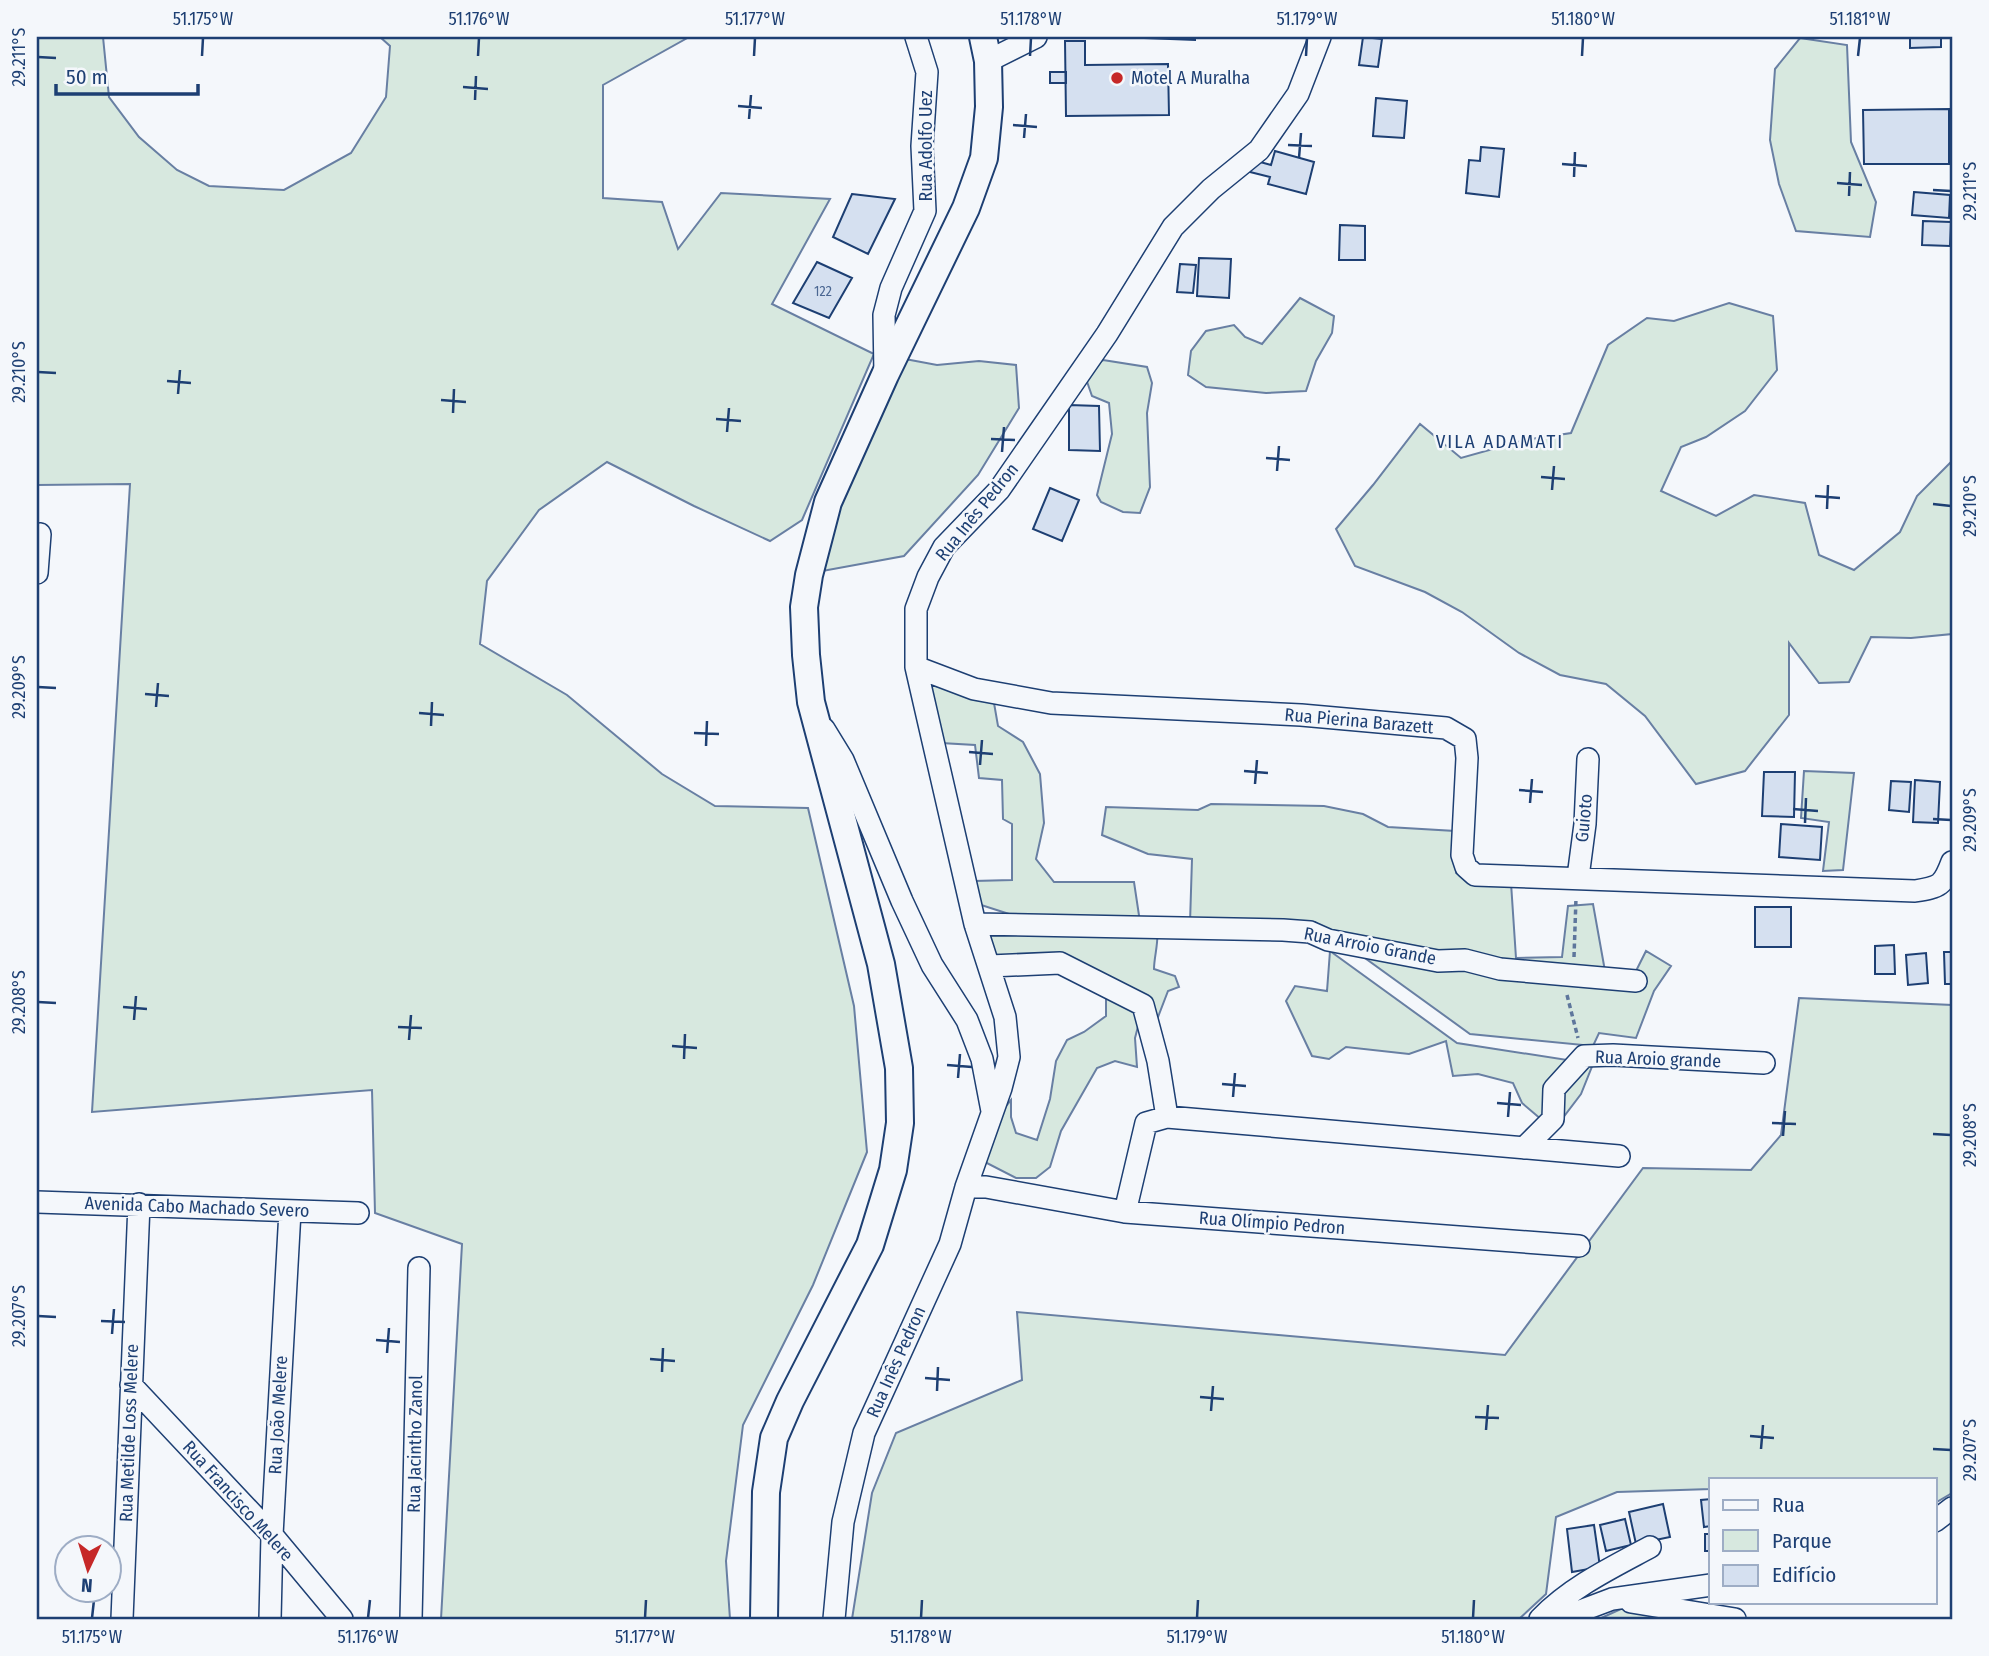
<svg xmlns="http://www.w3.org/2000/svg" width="1989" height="1656" font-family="'Fira Sans Condensed',sans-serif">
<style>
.green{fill:#d7e8df;stroke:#687fa3;stroke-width:2}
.building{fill:#d5e0f0;stroke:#1d3f73;stroke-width:2}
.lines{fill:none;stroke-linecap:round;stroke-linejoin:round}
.minor-casing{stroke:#1d3f73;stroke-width:24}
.major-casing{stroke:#1d3f73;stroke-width:30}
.path{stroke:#5e769c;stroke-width:3.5;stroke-dasharray:5 3.5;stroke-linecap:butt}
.minor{stroke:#f4f7fb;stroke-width:21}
.major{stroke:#f4f7fb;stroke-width:26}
.ticks{fill:none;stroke:#1d3f73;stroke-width:2.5}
.poi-dot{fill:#c62828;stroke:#f4f7fb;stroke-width:2.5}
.labels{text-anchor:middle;stroke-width:5;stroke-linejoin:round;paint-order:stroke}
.number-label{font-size:14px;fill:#4b6792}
.poi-label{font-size:18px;fill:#1d3f73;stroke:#f4f7fb;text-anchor:start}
.street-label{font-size:18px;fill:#1d3f73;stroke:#f4f7fb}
.neighbourhood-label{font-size:19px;letter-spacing:2px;fill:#1d3f73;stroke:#f4f7fb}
.neatline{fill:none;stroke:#1d3f73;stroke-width:2.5}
.ticks-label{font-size:18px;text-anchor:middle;fill:#1d3f73}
</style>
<rect width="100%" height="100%" fill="#f4f7fb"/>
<!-- green -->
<path class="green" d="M37 37H103L109 97 139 137 177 170 209 186 284 190 351 153 386 97 390 46 380 37H689L603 85V198L662 202 678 249 721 193 830 199 772 304 874 354 802 520 770 541 694 506 607 462 539 510 487 581 480 644 567 695 662 774 715 806 808 808 854 1006 867 1152 813 1285 743 1425 726 1561 730 1619H441L462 1244 375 1213 372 1090 92 1112 130 484 37 485Z
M1800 38 1847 45 1851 142 1876 202 1870 237 1796 231 1779 184 1770 140 1775 69Z
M1300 298 1334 316 1332 333 1316 361 1306 391 1266 393 1206 387 1188 375 1191 351 1206 331 1234 325 1245 337 1262 344Z
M1729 303 1773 316 1777 370 1745 411 1706 437 1681 447 1661 491 1716 516 1754 495 1805 503 1819 555 1854 570 1900 532 1917 496 1952 461V634L1911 638 1871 637 1849 682 1819 683 1789 643V715L1745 771 1696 784 1645 716 1606 684 1560 675 1519 653 1462 612 1425 592 1355 566 1336 529 1373 485 1420 424 1461 458 1525 440 1571 433 1608 345 1647 318 1674 321Z
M905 359 937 365 979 361 1016 365 1019 408 978 475 904 556 817 572 834 513Z
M1103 360 1147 367 1152 383 1147 413 1150 487 1140 513 1123 512 1101 502 1097 495 1112 434 1109 403 1092 396 1084 373Z
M929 685 949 688 994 703 998 726 1023 742 1040 774 1044 823 1036 859 1054 882H1134L1140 922H1034L978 904 974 881 1012 880V824L1003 819 1002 780 979 778 975 745 941 743Z
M1804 771 1854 773 1843 870 1823 871 1829 822 1801 818Z
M1211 804 1324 806 1363 814 1388 827 1455 831 1456 873 1470 881 1511 883 1516 958 1562 957 1568 906 1593 904 1605 971 1635 973 1646 951 1671 966 1654 991 1636 1038 1599 1033 1593 1046 1470 1034 1315 922 1190 923 1192 859 1148 854 1102 835 1106 807 1198 810Z
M1157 931C1159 941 1154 957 1154 969L1175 976 1179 987 1168 991 1158 1017 1142 1011 1135 1038 1137 1067 1115 1061 1097 1068 1061 1131 1050 1167 1036 1178H1016L979 1159 1000 1113 1011 1100V1117L1016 1133 1037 1140 1050 1099 1056 1061 1067 1040 1084 1032 1106 1016V982L991 959 982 932Z
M1330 951 1457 1043 1593 1064 1581 1094 1562 1119 1542 1120 1522 1103 1513 1083 1478 1074 1453 1076 1446 1041 1409 1054 1346 1047 1329 1059 1312 1056 1286 1001 1295 986 1327 991Z
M1799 998 1952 1005V1493L1935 1503V1479H1711V1489L1617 1492 1556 1517 1546 1594 1519 1619H852L872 1493 896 1433 1022 1380 1017 1312 1505 1355 1643 1168 1751 1170 1781 1135Z
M1623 1608 1688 1619H1599Z"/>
<!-- building -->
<path class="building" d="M1118 37H1195V40Z
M1363 37 1382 39 1378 67 1359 65Z
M1910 37H1941V47L1910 48Z
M1065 41H1085V65L1168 64 1169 115 1066 116Z
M1050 72H1066V83H1050Z
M1376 98 1407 101 1404 138 1373 136Z
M1949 109V164H1864L1863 110Z
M1481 147 1504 149 1499 197 1466 193 1469 160 1480 161Z
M1275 151 1314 162 1306 194 1268 184 1270 177 1250 172 1253 160 1271 165Z
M1914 192 1950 195 1949 218 1912 215Z
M852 194 895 199 868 254 833 237Z
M1923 221 1951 222 1950 246 1922 245Z
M1340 225 1365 226V260H1339Z
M1199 258 1231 259 1229 298 1197 296Z
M817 262 852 278 829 318 793 303Z
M1180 264 1196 265 1193 293 1177 292Z
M1069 405 1099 406 1100 451 1069 450Z
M1050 488 1079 500 1062 541 1033 529Z
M1764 772H1795L1794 817 1762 816Z
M1915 780 1940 782 1938 823 1913 822Z
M1891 781 1911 782 1909 812 1889 810Z
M1781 824 1822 827 1820 860 1779 857Z
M1755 907H1791V947H1755Z
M1894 945 1895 974H1875V946Z
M1944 952H1952V984H1945Z
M1926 953 1928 983 1908 985 1906 955Z
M1711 1499V1526L1704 1527 1701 1500Z
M1663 1504 1670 1537 1636 1544 1629 1512Z
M1625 1519 1631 1545 1606 1551 1600 1525Z
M1594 1525 1600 1567 1572 1572 1567 1529Z
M1705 1534H1711V1551H1705Z"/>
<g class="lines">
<defs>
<path id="minor" d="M988 61 1036 37
M885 375 884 315 891 288 925 211 922 146 927 72 916 37
M37 573 40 534
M916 667 974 689 1051 703 1301 715 1446 728 1465 739 1467 758 1462 855 1466 867 1475 875 1915 891C1940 887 1943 886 1952 862
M824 729 843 760 902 901 932 965 967 1020 982 1059 992 1111
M1578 877 1585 824 1588 759
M975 924 1283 930 1310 932 1328 940 1438 961 1465 960 1500 969 1636 981
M990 966 1060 963 1143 1005 1158 1061 1167 1117
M1524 1148 1553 1119 1554 1089 1584 1056 1613 1055 1764 1063
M966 1187H986L1125 1212 1579 1246
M37 1202 358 1213
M1125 1212 1146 1123 1167 1117 1619 1156
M131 1385 272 1535 342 1619
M1935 1521 1952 1508
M1631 1602 1735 1619
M122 1619 139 1204
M270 1619 272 1535 290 1211
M411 1619 419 1268
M834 1619 843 1522 864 1433 950 1244 966 1187 1001 1088 1009 1057 1005 1017 975 924 916 667V609L928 577 944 547 999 490 1107 334 1173 227 1211 189 1259 150 1298 94 1320 37
M1540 1619C1571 1587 1611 1568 1650 1547
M1559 1619 1612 1599 1711 1585"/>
<path id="major" d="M764 1619 766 1492 774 1438 790 1401 870 1245 893 1170 900 1123 899 1068 881 964 811 702 806 655 804 607 809 575 828 502 885 375 966 208 984 158 989 107 988 61 983 37"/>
</defs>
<!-- minor casing -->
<use href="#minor" class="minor-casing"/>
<!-- major casing -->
<use href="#major" class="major-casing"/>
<!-- path -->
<path class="path" d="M1574 957 1576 898
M1567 995 1578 1038"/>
<!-- minor -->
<use href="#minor" class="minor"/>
<!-- major -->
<use href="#major" class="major"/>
</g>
<!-- ticks -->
<path class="ticks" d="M202 56 203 38M478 56 479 38M754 56 755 38M1030 56 1031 38M1306 56 1307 38M1582 56 1583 38M1858 56 1860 38M38 57 56 58M463 87 488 89M475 100 476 76M738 106 762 108M749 119 751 95M1013 125 1037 127M1024 138 1026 114M1288 145 1312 146M1299 158 1301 133M1562 164 1587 166M1574 177 1575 152M1837 183 1862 185M1933 190 1951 191M1849 196 1850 172M38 372 56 373M167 381 191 383M178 394 180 370M441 400 466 402M453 413 454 389M716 419 741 421M727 432 729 408M991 439 1015 440M1002 452 1004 427M1266 458 1290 460M1277 471 1279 446M1541 477 1565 479M1552 490 1554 466M1815 496 1840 498M1933 504 1951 506M1827 509 1828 485M38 687 56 688M145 694 169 696M156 707 158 683M419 713 444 715M431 726 432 702M694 733 719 734M706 746 707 721M969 752 993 754M980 765 982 740M1244 771 1268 773M1255 784 1257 760M1519 790 1543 792M1530 803 1532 779M1793 809 1818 811M1933 819 1951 820M1805 823 1806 798M38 1002 56 1003M123 1007 147 1009M134 1020 136 996M398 1027 422 1028M409 1040 411 1015M672 1046 697 1048M684 1059 685 1034M947 1065 972 1067M958 1078 960 1054M1222 1084 1246 1086M1233 1097 1235 1073M1497 1103 1521 1105M1508 1117 1510 1092M1772 1123 1796 1124M1933 1134 1951 1135M1783 1136 1785 1111M38 1316 56 1317M101 1321 125 1322M112 1334 114 1309M376 1340 400 1342M387 1353 389 1328M650 1359 675 1361M662 1372 663 1348M925 1378 950 1380M937 1391 938 1367M1200 1397 1224 1399M1211 1411 1213 1386M1475 1417 1499 1418M1486 1430 1488 1405M1750 1436 1774 1438M1761 1449 1763 1425M1933 1449 1951 1450M92 1618 94 1600M368 1618 370 1600M645 1618 646 1600M921 1618 922 1600M1197 1618 1198 1600M1473 1618 1474 1600"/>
<!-- markers -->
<circle class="poi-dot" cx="1117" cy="78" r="7"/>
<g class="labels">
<!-- number labels -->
<g class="number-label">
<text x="823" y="296">122</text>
</g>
<!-- poi labels -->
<g class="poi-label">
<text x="1131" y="84">Motel A Muralha</text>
</g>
<!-- street labels -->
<g class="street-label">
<text transform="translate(926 146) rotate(-90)" y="6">Rua Adolfo Uez</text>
<text transform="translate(977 512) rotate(-51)" y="6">Rua Inês Pedron</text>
<text transform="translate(1359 721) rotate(5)" y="6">Rua Pierina Barazett</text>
<text transform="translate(1584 818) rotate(-85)" y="6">Guioto</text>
<text transform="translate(1370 946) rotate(11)" y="6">Rua Arroio Grande</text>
<text transform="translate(1658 1059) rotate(2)" y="6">Rua Aroio grande</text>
<text transform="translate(197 1207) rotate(2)" y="6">Avenida Cabo Machado Severo</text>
<text transform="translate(1272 1223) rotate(4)" y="6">Rua Olímpio Pedron</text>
<text transform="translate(896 1362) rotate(-66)" y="6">Rua Inês Pedron</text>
<text transform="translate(278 1415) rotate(-87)" y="6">Rua João Melere</text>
<text transform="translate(129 1433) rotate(-88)" y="6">Rua Metilde Loss Melere</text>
<text transform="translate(415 1444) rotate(-89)" y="6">Rua Jacintho Zanol</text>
<text transform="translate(238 1501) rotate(48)" y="6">Rua Francisco Melere</text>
</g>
<!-- neighbourhood labels -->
<g class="neighbourhood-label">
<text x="1500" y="448">VILA ADAMATI</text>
</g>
</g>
<!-- border -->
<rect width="1989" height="1656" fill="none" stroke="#f4f7fb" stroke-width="77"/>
<!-- legend -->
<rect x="1709" y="1478" width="228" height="126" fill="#f4f7fb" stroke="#9eadc5" stroke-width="2"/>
<rect x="1723" y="1500" width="35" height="10" fill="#f4f7fb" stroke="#9eadc5" stroke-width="2"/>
<text x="1772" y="1512" font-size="21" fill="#1d3f73">Rua</text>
<rect x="1723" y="1530" width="35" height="21" fill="#d7e8df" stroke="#9eadc5" stroke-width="2"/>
<text x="1772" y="1548" font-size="21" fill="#1d3f73">Parque</text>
<rect x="1723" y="1565" width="35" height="21" fill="#d5e0f0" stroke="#9eadc5" stroke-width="2"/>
<text x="1772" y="1582" font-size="21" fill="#1d3f73">Edifício</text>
<!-- north arrow -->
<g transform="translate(88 1569) rotate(184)"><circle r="33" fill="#f4f7fb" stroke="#9eadc5" stroke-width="2"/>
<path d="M0-5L12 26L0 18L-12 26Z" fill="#c62828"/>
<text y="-10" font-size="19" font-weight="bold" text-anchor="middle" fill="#1d3f73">N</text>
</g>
<!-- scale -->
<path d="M56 84v10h142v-10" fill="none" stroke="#1d3f73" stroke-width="3.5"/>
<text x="66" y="84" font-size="21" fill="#1d3f73" stroke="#f4f7fb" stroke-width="5" paint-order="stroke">50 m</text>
<rect x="38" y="38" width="1913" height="1580" class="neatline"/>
<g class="ticks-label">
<text x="203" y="25">51.175°W</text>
<text x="479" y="25">51.176°W</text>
<text x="755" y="25">51.177°W</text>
<text x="1031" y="25">51.178°W</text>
<text x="1307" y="25">51.179°W</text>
<text x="1583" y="25">51.180°W</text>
<text x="1860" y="25">51.181°W</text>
<text transform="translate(19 57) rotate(-90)" y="6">29.211°S</text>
<text transform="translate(1970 191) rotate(-90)" y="6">29.211°S</text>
<text transform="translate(19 372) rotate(-90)" y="6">29.210°S</text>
<text transform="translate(1970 506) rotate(-90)" y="6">29.210°S</text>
<text transform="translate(19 687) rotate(-90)" y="6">29.209°S</text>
<text transform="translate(1970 820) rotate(-90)" y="6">29.209°S</text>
<text transform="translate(19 1002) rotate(-90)" y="6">29.208°S</text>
<text transform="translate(1970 1135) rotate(-90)" y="6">29.208°S</text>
<text transform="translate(19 1316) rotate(-90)" y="6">29.207°S</text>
<text transform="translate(1970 1450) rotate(-90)" y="6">29.207°S</text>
<text x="92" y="1643">51.175°W</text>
<text x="368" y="1643">51.176°W</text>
<text x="645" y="1643">51.177°W</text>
<text x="921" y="1643">51.178°W</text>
<text x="1197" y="1643">51.179°W</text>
<text x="1473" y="1643">51.180°W</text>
</g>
</svg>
